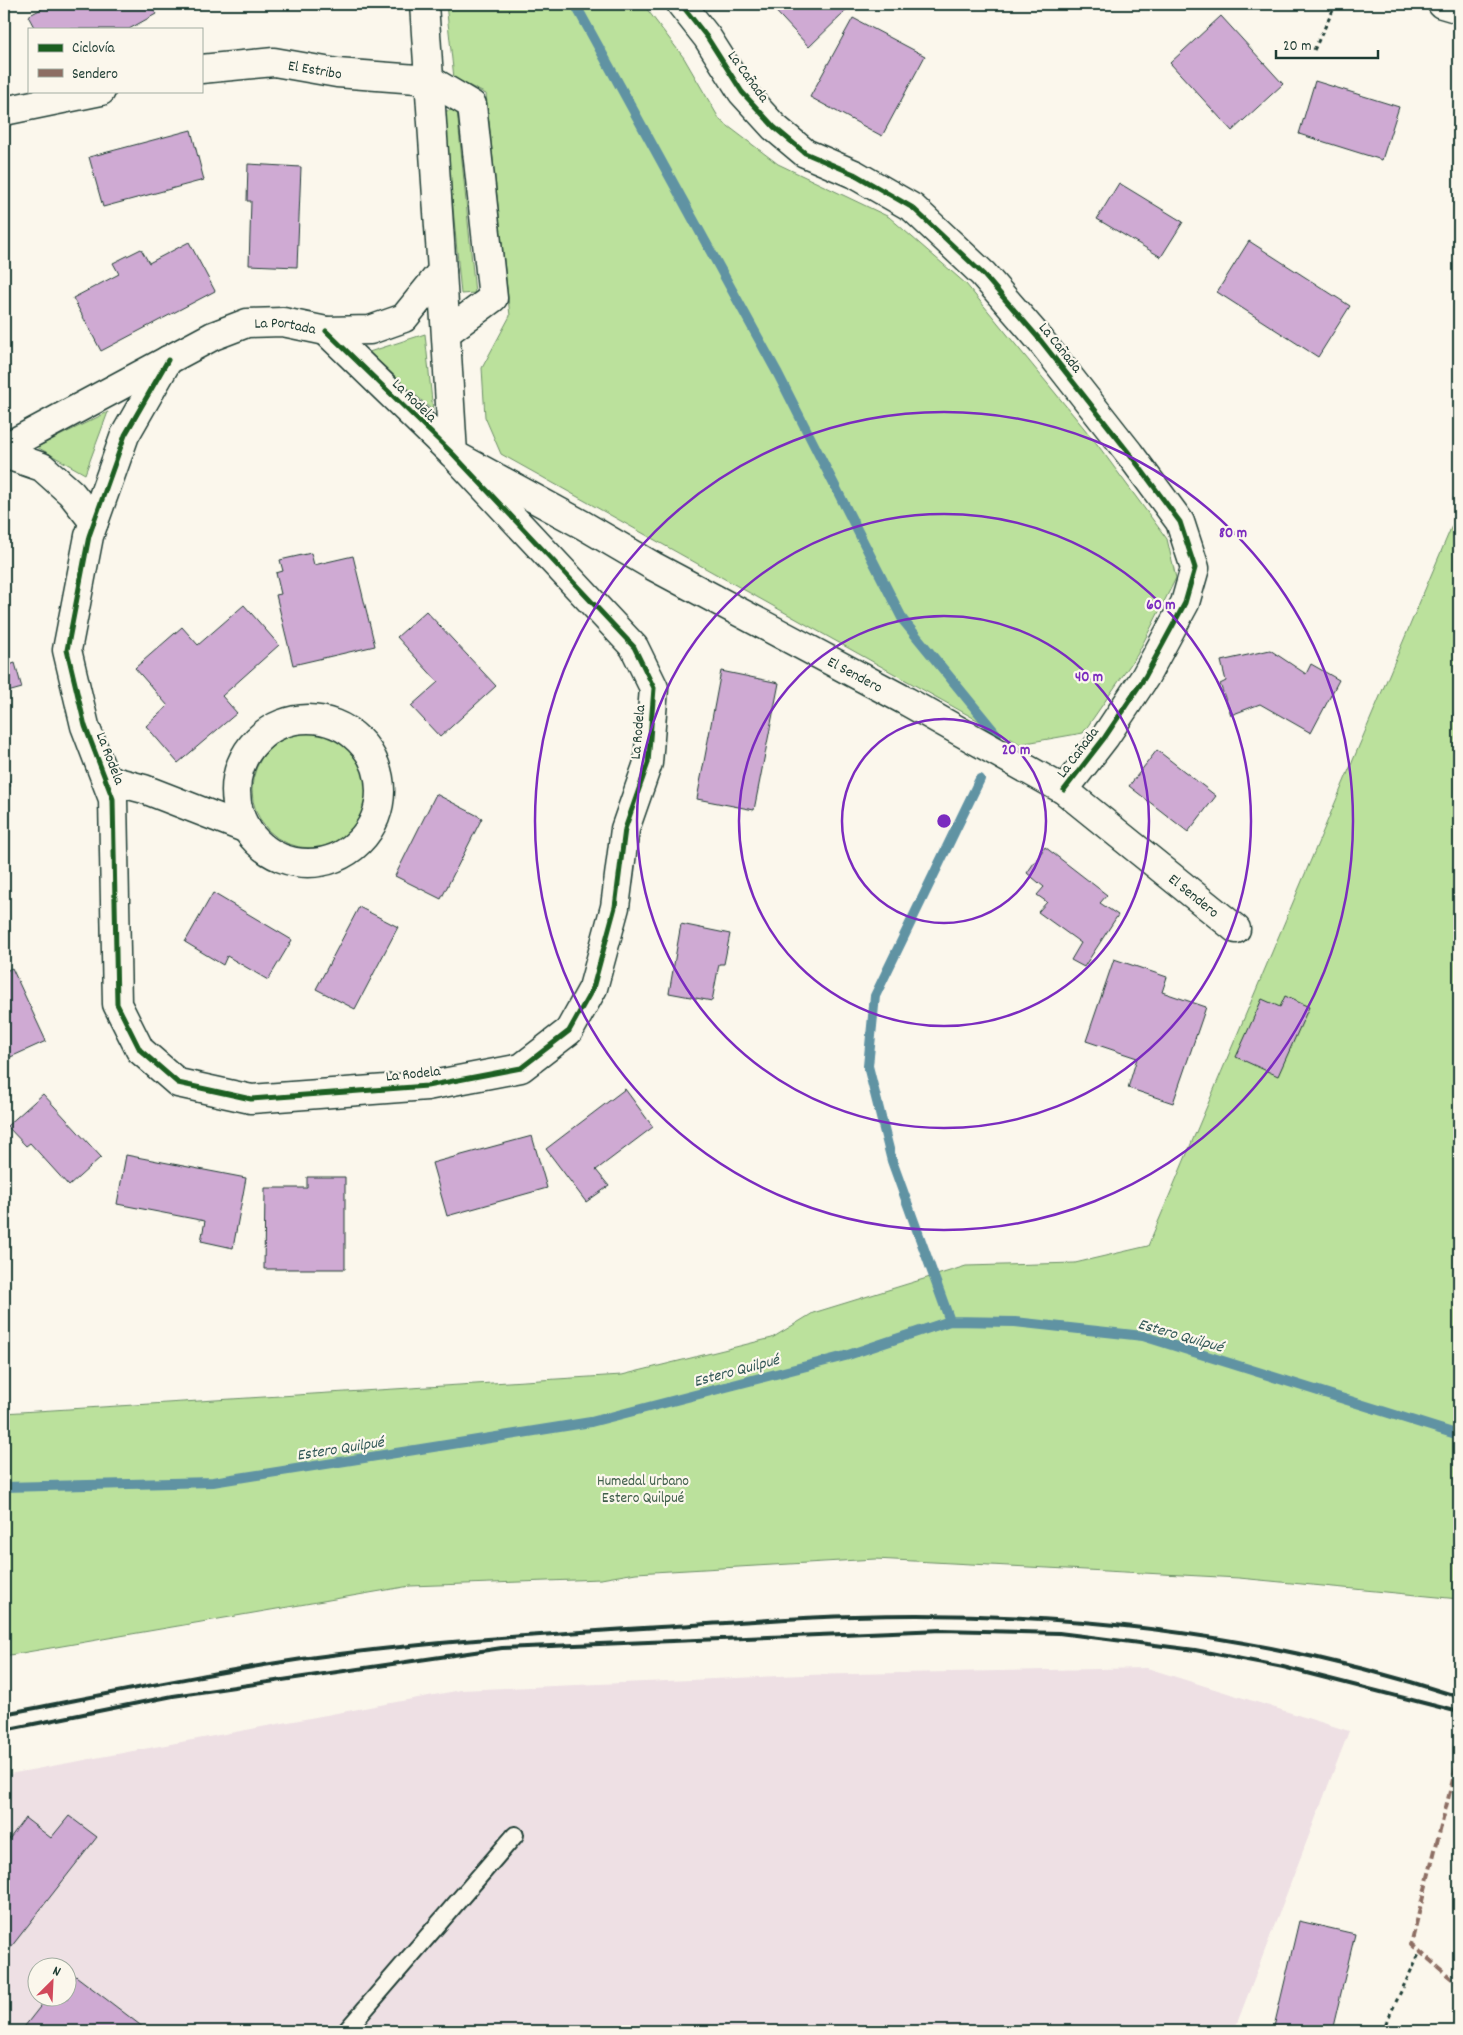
<svg xmlns="http://www.w3.org/2000/svg" width="1463" height="2035" font-family="Dekko,sans-serif">
<style>
.built{fill:#eee0e4;fill-rule:evenodd}
.green{fill:#bbe19c;stroke:#6d8f68}
.lines{fill:none;stroke-linecap:round;stroke-linejoin:round}
.stream{stroke:#6093a3;stroke-width:10}
.building{fill:#cfaad3;stroke:#1f3d34}
.lane-casing{stroke:#1f3d34;stroke-width:20}
.street-casing{stroke:#1f3d34;stroke-width:31}
.secondary-casing{stroke:#1f3d34;stroke-width:31}
.path{stroke:#1f3d34;stroke-width:3;stroke-dasharray:4 4;stroke-linecap:butt}
.lane{stroke:#fbf7ec;stroke-width:16}
.street{stroke:#fbf7ec;stroke-width:28}
.secondary{stroke:#fbf7ec;stroke-width:28}
.rail{stroke:#1f3d34;stroke-width:4}
.quiet{stroke:#8d6e63;stroke-width:4;stroke-dasharray:8 4;stroke-linecap:butt}
.cycleway-casing{stroke:#fbf7ec;stroke-width:8}
.cycleway{stroke:#1b5e20;stroke-width:5}
.ring{fill:none;stroke:#7b2cbf;stroke-width:2.5}
.labels{text-anchor:middle;stroke-width:4.5;stroke-linejoin:round;paint-order:stroke}
.street-label{font-size:15px;fill:#1f3d34;stroke:#fbf7ec}
.park-label{font-size:15px;fill:#3e5e49;stroke:#fbf7ec}
.water-label{font-size:16px;font-style:italic;fill:#355a59;stroke:#fbf7ec}
.centre{fill:#7b2cbf;stroke:#fbf7ec;stroke-width:2.5}
.ring-label{font-size:15px;text-anchor:middle;font-weight:bold;fill:#7b2cbf;stroke:#fbf7ec;stroke-width:4.5;stroke-linejoin:round;paint-order:stroke}
</style>
<rect width="100%" height="100%" fill="#fbf7ec"/>
<filter id="ink" filterUnits="userSpaceOnUse"><feTurbulence type="fractalNoise" baseFrequency=".02" numOctaves="2"/><feDisplacementMap in="SourceGraphic" scale="10" xChannelSelector="R" yChannelSelector="G"/><feConvolveMatrix kernelMatrix="1 2 1 2 8 2 1 2 1" color-interpolation-filters="sRGB"/></filter>
<g filter="url(#ink)">
<!-- built -->
<path class="built" d="M1147 1668 1349 1731 1234 2031H4V1775L461 1690 802 1675ZM38 1968H68V1998H38Z"/>
<!-- green -->
<path class="green" d="M446 4H643L684 58 720 120 778 164 889 217 966 284 1097 444 1167 539 1176 578 1137 655 1083 733 1020 744 501 454 485 417 482 368 510 316 486 94 454 78Z
M457 110 475 293 461 294 444 111Z
M425 334 433 411 369 352Z
M108 412 85 474 37 447Z
M1459 509V1599L1239 1578 875 1559 636 1573 601 1579 410 1586 4 1656V1413L622 1375 772 1338 813 1313 966 1266 1075 1263 1148 1246Z
M252 790a58 58 0 1 1 116 0a58 58 0 1 1-116 0Z"/>
<g class="lines">
<!-- stream -->
<path class="stream" d="M575 4 778 374 903 620 997 735
M950 1321 892 1161 868 1066 875 996 980 779
M4 1487 213 1482 591 1422 845 1356 950 1321 1015 1322 1143 1336 1459 1435"/>
</g>
<!-- building -->
<path class="building" d="M51 4H150L156 14 129 29H35L28 16Z
M769 4H840L846 11 809 47Z
M1221 16 1283 84 1232 131 1170 63Z
M853 18 925 56 882 136 810 97Z
M1315 81 1399 107 1382 160 1299 134Z
M191 130 204 180 103 207 89 157Z
M248 164 301 167 297 267 249 265 251 201H247Z
M1119 183 1183 222 1161 257 1097 219Z
M1249 241 1350 306 1318 357 1217 292Z
M189 242 215 291 101 351 73 298 119 274 113 263 141 249 149 263Z
M311 553 314 565 353 556 375 646 293 665 276 595 281 594 276 573 283 571 280 560Z
M244 605 279 645 222 696 237 713 178 763 146 726 168 706 135 668 182 627 198 645Z
M426 611 496 686 440 737 411 706 438 682 397 637Z
M1270 650 1306 674 1311 664 1339 680 1311 733 1260 704 1231 715 1220 684 1226 681 1221 661Z
M15 663 22 688 4 693V667Z
M721 671 779 683 754 810 697 799Z
M1157 750 1216 796 1188 832 1129 786Z
M4 767 11 786 4 789Z
M436 794 482 818 441 899 395 876Z
M1045 847 1107 895 1100 903 1118 915 1084 967 1071 960 1081 943 1038 912 1047 902 1037 895 1044 887 1027 873Z
M213 893 292 940 268 980 227 956 223 965 185 942Z
M359 907 398 927 355 1009 316 989Z
M681 924 730 934 724 964H719L712 1001 669 993Z
M1114 959 1167 977 1162 992 1206 1007 1173 1103 1128 1088 1137 1058 1086 1041Z
M12 968 46 1041 4 1060V972Z
M1285 996 1309 1007 1278 1076 1236 1057 1262 999 1280 1007Z
M625 1089 653 1127 596 1170 609 1186 586 1202 546 1149Z
M43 1094 101 1157 69 1186 30 1143 26 1146 7 1126Z
M532 1136 547 1188 447 1216 432 1163Z
M126 1155 246 1178 233 1248 201 1241 205 1221 117 1204Z
M307 1177H345V1269H264L265 1188H307Z
M69 1816 97 1837 4 1956V1846L25 1818 51 1838Z
M1299 1921 1355 1934 1332 2031H1273Z
M68 1970 148 2031H21L47 1998H68Z"/>
<g class="lines">
<defs>
<path id="lane" d="M346 2031 515 1835"/>
<g id="street">
<path d="M681 4 707 37 742 92 774 127 805 153 854 174 913 208 983 274 1041 341 1129 453 1180 522 1195 568 1185 603 1145 677 1105 737 1064 790"/>
<path d="M1442 4 1459 9"/>
<path id="s1" d="M201 69 274 62 337 73 430 80 472 105 493 298 447 332"/>
<path d="M4 111 101 91"/>
<path id="s2" d="M442 271 453 454 583 525 653 566 906 701 1064 790 1236 929"/>
<path d="M168 360 125 435 89 536 67 650 85 726 113 799 117 1004 140 1050 178 1083 251 1099 427 1086 521 1068 569 1031 593 988 615 907 625 829 648 763 654 688 634 647 453 454 326 331"/>
<path d="M4 454 42 467 71 493 94 522"/>
<circle cx="308" cy="791" r="72"/>
<path d="M106 779 144 789 247 829"/>
</g>
<g id="secondary">
<path id="s3" d="M4 448 213 336 247 323 283 322 326 331 370 330 404 318 442 271 424 4"/>
</g>
</defs>
<!-- lane casing -->
<use href="#lane" class="lane-casing"/>
<!-- street casing -->
<use href="#street" class="street-casing"/>
<!-- secondary casing -->
<use href="#secondary" class="secondary-casing"/>
<!-- path -->
<path class="path" d="M1314 50 1336 4
M1382 2031 1420 1952"/>
<!-- lane -->
<use href="#lane" class="lane"/>
<!-- street -->
<use href="#street" class="street"/>
<!-- secondary -->
<use href="#secondary" class="secondary"/>
<!-- rail -->
<path class="rail" d="M4 1714C108 1694 212 1672 316 1657 441 1640 566 1633 692 1625 746 1622 800 1617 854 1616 1059 1610 1265 1633 1459 1697
M4 1730 173 1696 502 1648 942 1630 1059 1633 1195 1650 1283 1667 1459 1712"/>
<!-- quiet -->
<path class="quiet" d="M1459 1756 1411 1944 1459 1985"/>
<defs>
<path id="cycleway" d="M681 4 707 37 742 92 774 127 805 153 854 174 913 208 983 274 1041 341 1129 453 1180 522 1195 568 1185 603 1145 677 1105 737 1064 790
M168 360 125 435 89 536 67 650 85 726 113 799 117 1004 140 1050 178 1083 251 1099 427 1086 521 1068 569 1031 593 988 615 907 625 829 648 763 654 688 634 647 453 454 326 331"/>
</defs>
<!-- cycleway casing -->
<use href="#cycleway" class="cycleway-casing"/>
<!-- cycleway -->
<use href="#cycleway" class="cycleway"/>
</g>
</g>
<!-- distance rings -->
<g class="ring">
<circle cx="944" cy="821" r="102"/>
<circle cx="944" cy="821" r="205"/>
<circle cx="944" cy="821" r="307"/>
<circle cx="944" cy="821" r="409"/>
</g>
<g class="labels">
<!-- street labels -->
<g class="street-label">
<text dy="5" stroke="none"><textPath href="#s1" startOffset="115">El Estribo</textPath></text>
<text transform="translate(749 76) rotate(54)" y="5">La Cañada</text>
<text dy="5" stroke="none"><textPath href="#s3" startOffset="312">La Portada</textPath></text>
<text transform="translate(1061 347) rotate(51)" y="5">La Cañada</text>
<text transform="translate(415 400) rotate(44)" y="5">La Rodela</text>
<text dy="5" stroke="none"><textPath href="#s2" startOffset="642">El Sendero</textPath></text>
<text transform="translate(637 732) rotate(-85)" y="5">La Rodela</text>
<text transform="translate(1077 752) rotate(-53)" y="5">La Cañada</text>
<text transform="translate(111 758) rotate(69)" y="5">La Rodela</text>
<text dy="5" stroke="none"><textPath href="#s2" startOffset="1048">El Sendero</textPath></text>
<text transform="translate(413 1073) rotate(-6)" y="5">La Rodela</text>
</g>
<!-- park labels -->
<g class="park-label">
<text x="643" y="1485">Humedal Urbano<tspan x="643" dy="17">Estero Quilpué</tspan></text>
</g>
<!-- water labels -->
<g class="water-label">
<text transform="translate(1181 1334) rotate(16)" y="6">Estero Quilpué</text>
<text transform="translate(736 1369) rotate(-15)" y="6">Estero Quilpué</text>
<text transform="translate(340 1447) rotate(-9)" y="6">Estero Quilpué</text>
</g>
</g>
<circle cx="944" cy="821" r="8" class="centre"/>
<g class="ring-label">
<text x="1233" y="537">80 m</text>
<text x="1161" y="609">60 m</text>
<text x="1089" y="681">40 m</text>
<text x="1016" y="754">20 m</text>
</g>
<!-- margin -->
<rect width="1463" height="2035" fill="none" stroke="#fbf7ec" stroke-width="20"/>
<rect x="10" y="10" width="1443" height="2015" fill="none" stroke="#1f3d34" stroke-width="2" filter="url(#ink)"/>
<!-- legend -->
<rect x="28" y="28" width="175" height="65" fill="#fbf7ec" stroke="#a3ada2"/>
<rect x="38" y="44" width="25" height="8" fill="#1b5e20" stroke="#a3ada2"/>
<text x="72" y="52" font-size="15" fill="#1f3d34">Ciclovía</text>
<rect x="38" y="69" width="25" height="8" fill="#8d6e63" stroke="#a3ada2"/>
<text x="72" y="78" font-size="15" fill="#1f3d34">Sendero</text>
<!-- north arrow -->
<g transform="translate(52 1982) rotate(24)"><circle r="24" fill="#fbf7ec" stroke="#a3ada2"/>
<path d="M0-4L9 19L0 12L-9 19Z" fill="#d1495b"/>
<text y="-8" font-size="14" font-weight="bold" text-anchor="middle" fill="#1f3d34">N</text>
</g>
<!-- scale -->
<path d="M1276 50v8h102v-8" fill="none" stroke="#1f3d34" stroke-width="2.5"/>
<text x="1283" y="50" font-size="15" fill="#1f3d34" stroke="#fbf7ec" stroke-width="4" paint-order="stroke">20 m</text>
</svg>
